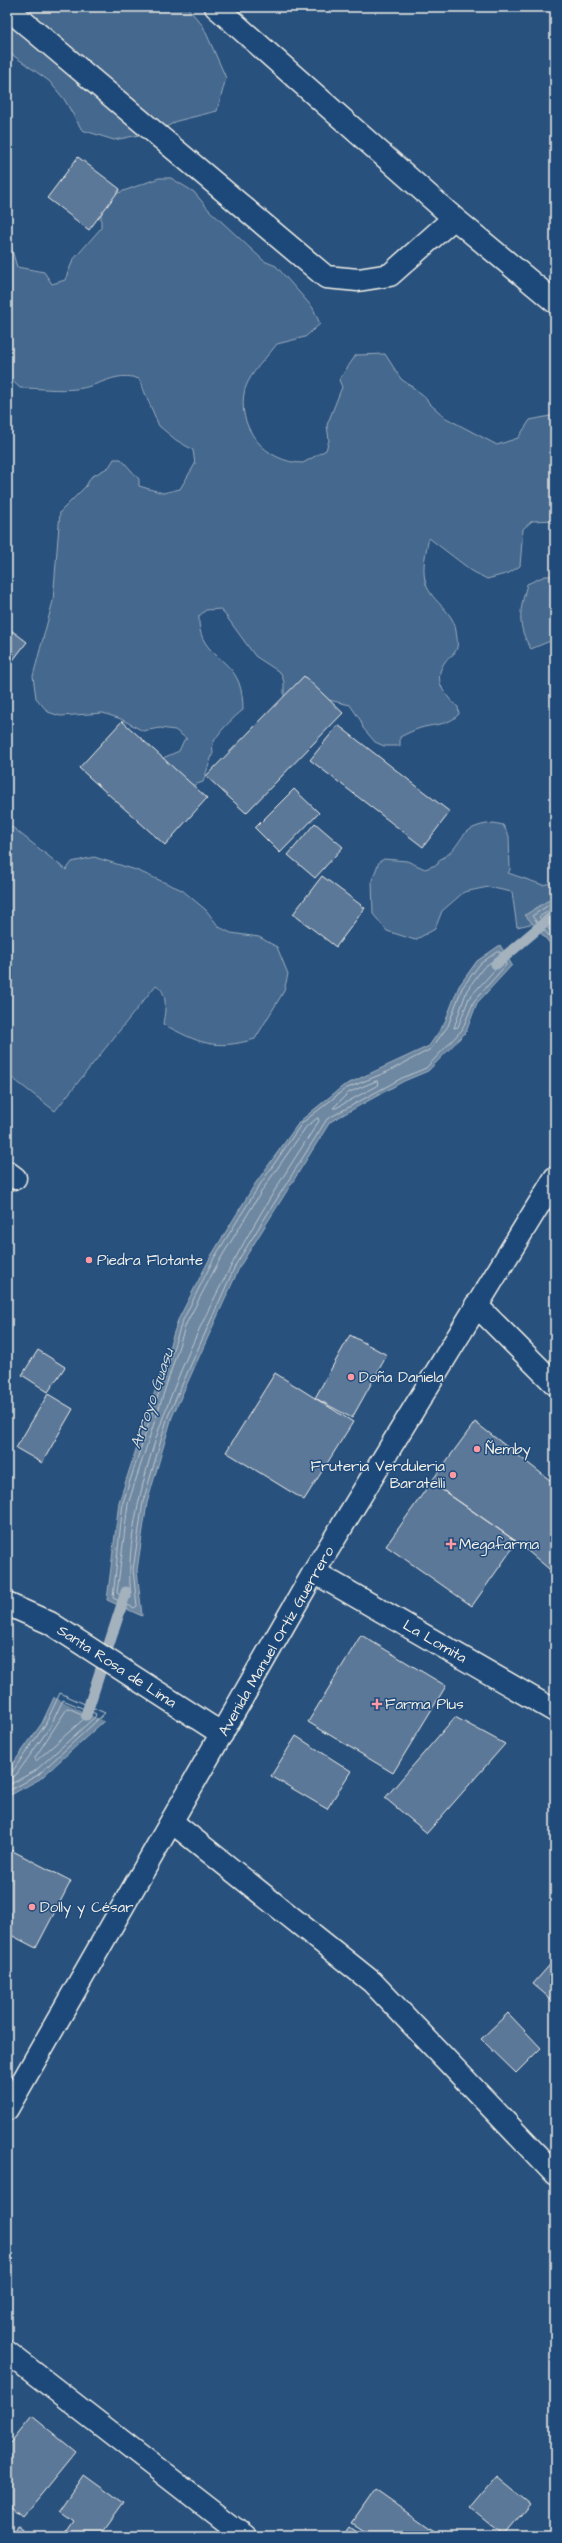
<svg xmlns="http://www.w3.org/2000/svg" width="562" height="2543" font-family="'Architects Daughter',sans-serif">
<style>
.green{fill:#45688e;stroke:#9cacbb}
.water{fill:#6e88a2;stroke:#a4b2be}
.pier{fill:#28517e}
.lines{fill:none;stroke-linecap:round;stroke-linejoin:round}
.shore{stroke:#bec7cc;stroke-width:1}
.stream{stroke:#a4b2be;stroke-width:11}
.building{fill:#5b7899;stroke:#f4f1e8}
.minor-casing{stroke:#f4f1e8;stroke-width:25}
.tertiary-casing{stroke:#f4f1e8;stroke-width:25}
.primary-casing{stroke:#f4f1e8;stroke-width:25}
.minor{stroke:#1f4a7a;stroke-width:22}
.tertiary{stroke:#1f4a7a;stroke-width:22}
.primary{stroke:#1f4a7a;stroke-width:22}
.poi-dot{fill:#ff9aa2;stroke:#1f4a7a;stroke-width:1.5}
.labels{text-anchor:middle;stroke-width:3;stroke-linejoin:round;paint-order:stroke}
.poi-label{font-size:15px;fill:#f4f1e8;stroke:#1f4a7a;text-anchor:start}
.street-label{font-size:15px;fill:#f4f1e8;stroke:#1f4a7a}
.water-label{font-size:16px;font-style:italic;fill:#d9dcda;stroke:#1f4a7a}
</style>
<rect width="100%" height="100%" fill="#28517e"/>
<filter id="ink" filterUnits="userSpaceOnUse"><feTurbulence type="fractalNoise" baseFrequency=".025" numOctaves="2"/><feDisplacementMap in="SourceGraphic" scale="8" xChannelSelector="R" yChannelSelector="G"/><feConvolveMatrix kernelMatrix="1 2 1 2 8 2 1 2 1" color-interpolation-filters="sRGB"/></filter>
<g filter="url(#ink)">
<!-- green -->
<path class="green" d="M7 7H187L203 26 226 78 217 111 177 121 159 131 114 140 82 130 64 99 49 81 7 51Z
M159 178H171L194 192 209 210 264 261 276 266 313 308 320 324 305 337 277 344C267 357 250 373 245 389 235 427 266 463 303 463L326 450 329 440 327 425 342 387 339 380 356 355 385 354 401 379 422 394 430 404 446 418 497 445 518 438 530 420 555 415V520L532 521 523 529 520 566 509 573 487 579 472 571 429 538C426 551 422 566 425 580 428 600 454 610 456 631 457 638 459 647 455 652 454 655 450 656 448 658 431 677 442 693 458 707L459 714C449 725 437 724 424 727 416 729 408 733 400 737V746H384L375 742 363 728 361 721 350 705 329 700 284 698V682L281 673 255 656 221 609 206 610 199 616C197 654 229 656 239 683 242 691 243 701 243 710 235 716 216 734 213 744 212 747 213 751 213 753 212 755 204 780 203 782L165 795 163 758 179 751 184 740 187 739 175 730 160 728 143 731 121 719 103 713 60 716 48 712 36 698 33 676 53 601 60 512 86 486 91 477 109 467 114 459H121L139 479V486L163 493 180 489 195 464 193 450 176 440 159 426 139 379C116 370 99 387 76 389 58 391 39 388 20 388L7 376V245L11 247 17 267 44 272 52 284 65 280 73 260 101 228V203L110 196Z
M545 576H555V639L531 649C516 625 520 610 527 584Z
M7 823 66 870 72 862 94 857 136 870 182 890 206 910 219 927 231 933 259 937 277 947 288 974 284 991 255 1039C214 1051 199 1043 163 1024 165 1011 169 993 156 985L55 1111 7 1074Z
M494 823 503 825 509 836 510 870 508 873 543 885 554 882 555 877V912L539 922 517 927 512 892 488 887 464 892 442 911 435 929 415 940 387 931 373 914 372 880 379 862 384 859 407 861 425 869 438 864 439 860C467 846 453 827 494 823Z"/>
<!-- water -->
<path class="water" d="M555 896V946L553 947 525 915Z
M500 945 512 965 477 1003 466 1032 428 1071 404 1081 330 1122 240 1266 172 1417 147 1503 137 1570 142 1616 107 1600 119 1502 178 1320 211 1256 255 1184 300 1121 343 1086 429 1046 444 1024 459 986 477 961Z
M59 1687 114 1712 40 1779 7 1797V1772L42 1723Z"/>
<!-- pier -->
<path class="pier" d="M59 1685 115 1710 116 1713 105 1722 52 1696Z"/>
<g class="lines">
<!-- shore -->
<path class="shore" d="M555 901 532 916 555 943
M555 907 539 917 555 936
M497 952H500L506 965 474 1001 462 1030 426 1068 402 1078 327 1119 236 1264 168 1416 143 1502 133 1570 137 1606 134 1608 113 1598 123 1502 182 1322 214 1258 259 1186 302 1123 345 1089 387 1072 431 1049 448 1026 462 988 480 964Z
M496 959 500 964 469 998 458 1027 454 1028 467 990 483 968Z
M377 1081 378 1085 336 1108H333L348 1093Z
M318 1118 319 1121C249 1227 185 1338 149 1461 137 1505 126 1551 131 1598L128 1599 117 1593 128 1504 186 1324 219 1261 263 1189 306 1127Z
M68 1708 84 1715 85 1718 36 1761 35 1758Z
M7 1774 12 1772 45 1725 60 1693 105 1713 38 1775 7 1792
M7 1779 16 1775 50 1727 63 1700 96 1714 95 1717 35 1771 7 1786"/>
<!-- stream -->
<path class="stream" d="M496 964 555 914
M86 1715 126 1592"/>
</g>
<!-- building -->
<path class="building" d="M78 157 120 189 89 230 47 198Z
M7 627 27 642 7 668Z
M304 676 343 713 246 813 206 776Z
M122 721 207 798 165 845 79 768Z
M338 725 450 812 423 847 310 760Z
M294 789 319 813 280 853 255 828Z
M315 823 343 847 315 878 288 855Z
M322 876 365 908 336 947 293 914Z
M555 1235V1246L550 1241Z
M350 1335 387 1355 352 1418 315 1398Z
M38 1350 65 1367 48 1392 22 1375Z
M275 1373 353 1422 304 1500 226 1452Z
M48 1394 73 1409 42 1463 16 1448Z
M475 1422 555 1484V1574L517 1542 431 1482Z
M431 1482 517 1542 472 1606 386 1546Z
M361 1635 446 1686 393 1773 308 1722Z
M455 1717 505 1744 427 1833 385 1798Z
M296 1736 351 1771 327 1809 271 1776Z
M7 1848 71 1881 36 1948 7 1933Z
M555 1959V1996L552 2000 533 1984Z
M508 2013 541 2048 516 2073 481 2039Z
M32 2416 76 2452 22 2518 7 2506V2441L10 2443Z
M84 2474 124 2503 100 2536H69L64 2533 73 2520 59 2510Z
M497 2477 530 2504 504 2535 471 2508Z
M375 2490 439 2535 438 2536H372L352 2523Z
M17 2526 30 2536H12Z
M350 2526 364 2536H343Z"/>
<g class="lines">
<defs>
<path id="minor" d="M216 7 454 218 555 302
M7 8 326 277 358 280 390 275 454 218
M7 1172 15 1178
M476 1305 555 1384
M172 1822 372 1982 555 2174
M7 2352 244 2536"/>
<path id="tertiary" d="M314 1572 555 1711
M7 1604 50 1623 222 1734"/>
<path id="primary" d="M7 2109 314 1572 555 1178"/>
</defs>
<!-- minor casing -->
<use href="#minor" class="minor-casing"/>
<!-- tertiary casing -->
<use href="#tertiary" class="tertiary-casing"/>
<!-- primary casing -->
<use href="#primary" class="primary-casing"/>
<!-- minor -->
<use href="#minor" class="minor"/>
<!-- tertiary -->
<use href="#tertiary" class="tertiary"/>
<!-- primary -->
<use href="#primary" class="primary"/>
</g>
</g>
<!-- markers -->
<g class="poi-dot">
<circle cx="89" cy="1260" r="4"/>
<circle cx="351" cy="1377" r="4"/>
<circle cx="477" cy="1449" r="4"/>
<circle cx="453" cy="1475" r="4"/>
<path d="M449 1538h4v4h4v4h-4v4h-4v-4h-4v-4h4z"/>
<path d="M375 1698h4v4h4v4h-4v4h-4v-4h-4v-4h4z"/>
<circle cx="32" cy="1907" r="4"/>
</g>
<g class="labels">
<!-- poi labels -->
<g class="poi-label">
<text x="97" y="1265">Piedra Flotante</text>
<text x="359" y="1382">Doña Daniela</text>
<text x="485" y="1454">Ñemby</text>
<text x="445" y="1471" text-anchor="end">Fruteria Verduleria<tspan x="445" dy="17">Baratelli</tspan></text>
<text x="459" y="1549">Megafarma</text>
<text x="385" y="1709">Farma Plus</text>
<text x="40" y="1912">Dolly y César</text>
</g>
<!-- street labels -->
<g class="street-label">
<text transform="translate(276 1641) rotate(-60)" y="5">Avenida Manuel Ortíz Guerrero</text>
<text transform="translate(435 1641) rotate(30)" y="5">La Lomita</text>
<text transform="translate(117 1666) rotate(33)" y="5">Santa Rosa de Lima</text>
</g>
<!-- water labels -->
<g class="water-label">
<text transform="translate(151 1398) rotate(-71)" y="6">Arroyo Guasu</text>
</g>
</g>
<!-- margin -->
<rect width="562" height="2543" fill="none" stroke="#1f4a7a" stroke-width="24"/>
<rect x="12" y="12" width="538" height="2519" fill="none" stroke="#f4f1e8" stroke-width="1.5" filter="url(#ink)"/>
</svg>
